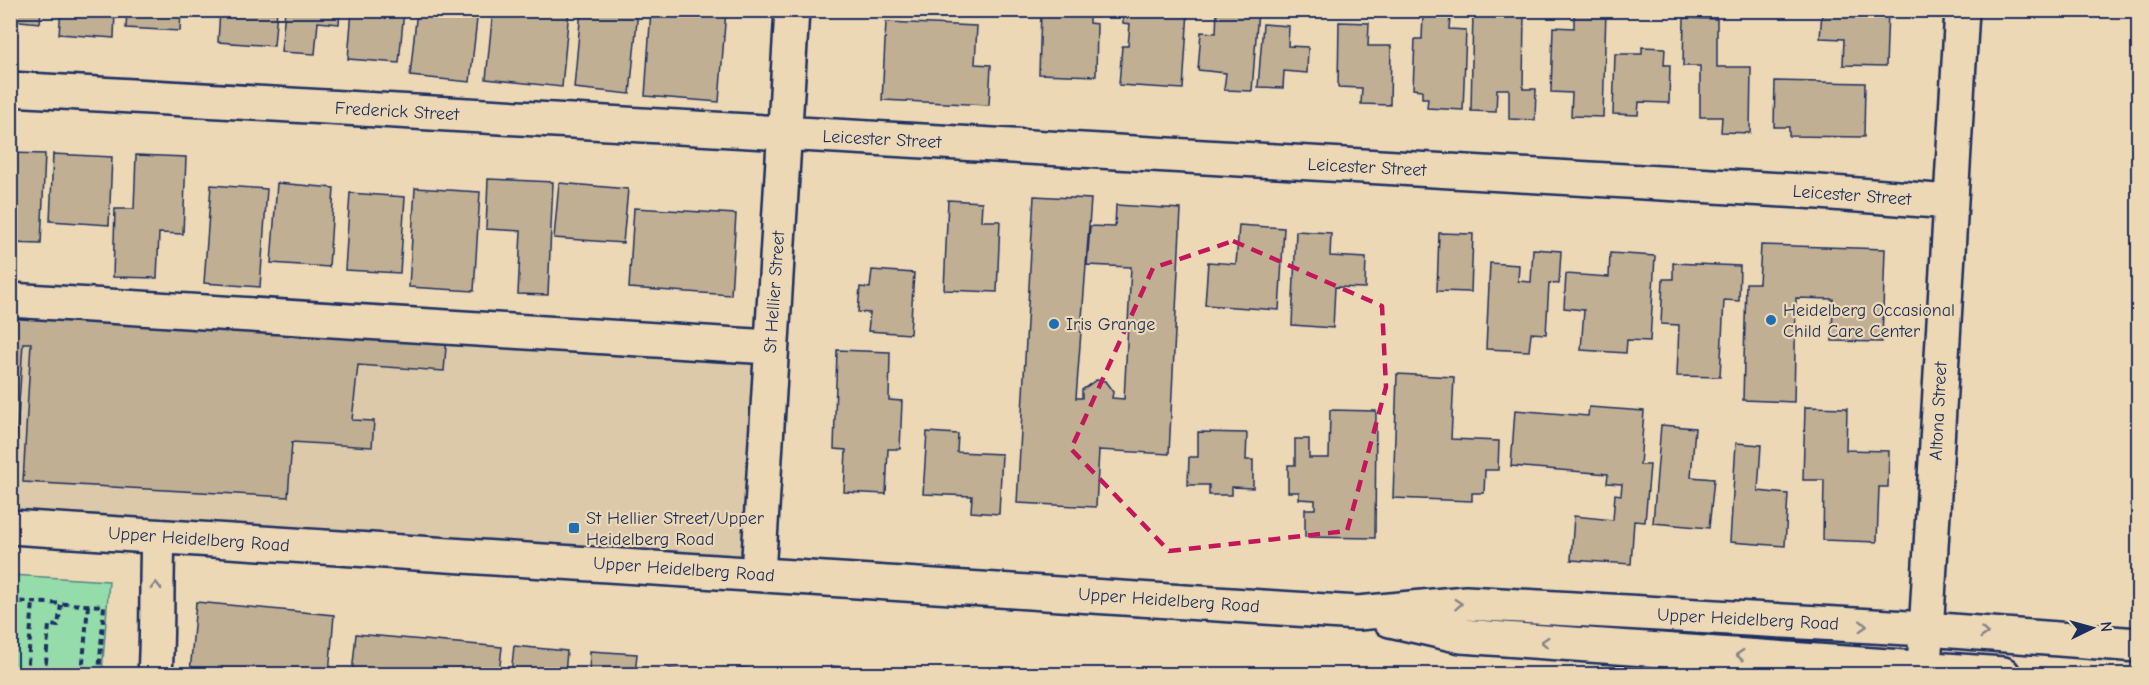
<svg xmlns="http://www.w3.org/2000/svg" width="2149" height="685" font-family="'Comic Neue',sans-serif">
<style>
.built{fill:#dcc9aa}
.green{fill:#95dcab;stroke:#588684;stroke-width:1.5}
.building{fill:#c0af93;stroke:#1b2f5e;stroke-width:1.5}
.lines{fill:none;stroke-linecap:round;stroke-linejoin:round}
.minor-casing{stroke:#1b2f5e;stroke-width:38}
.major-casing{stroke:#1b2f5e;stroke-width:38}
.path{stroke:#1b2f5e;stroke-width:4;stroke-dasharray:6 4.5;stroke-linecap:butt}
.minor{stroke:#edd8b6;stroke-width:33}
.major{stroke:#edd8b6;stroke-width:33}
.oneway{stroke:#84848a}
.marked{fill:none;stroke:#c2185b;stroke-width:4.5;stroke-dasharray:12 8;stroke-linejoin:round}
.poi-dot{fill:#1f6fb2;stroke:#edd8b6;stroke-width:2}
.labels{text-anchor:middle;stroke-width:4.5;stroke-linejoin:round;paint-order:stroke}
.street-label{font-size:18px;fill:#1b2f5e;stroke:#edd8b6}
.poi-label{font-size:18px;fill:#1b2f5e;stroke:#edd8b6;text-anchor:start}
</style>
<rect width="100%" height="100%" fill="#edd8b6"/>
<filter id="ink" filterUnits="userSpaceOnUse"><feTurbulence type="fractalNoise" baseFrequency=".0167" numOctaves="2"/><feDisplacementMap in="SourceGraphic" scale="12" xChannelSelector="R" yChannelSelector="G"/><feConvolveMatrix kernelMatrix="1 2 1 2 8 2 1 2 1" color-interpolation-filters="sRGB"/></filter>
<g filter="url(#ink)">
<!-- built -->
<path class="built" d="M10 300 770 347 758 574 11 527Z"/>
<!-- green -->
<path class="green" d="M11 575 109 581 102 674H11Z"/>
<!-- building -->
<path class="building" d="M10 10H41L40 23 10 20Z
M61 10H115L114 38 59 34Z
M127 10H181L180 31 126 28Z
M220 10H277L274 46 218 42Z
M285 10H340L339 24 318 22 315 54 281 52Z
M352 10H404L399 63 348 59Z
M417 10H478L470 82 410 76Z
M493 10H569L562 87 486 79Z
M581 10H638L630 94 574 88Z
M651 10H726L719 102 645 96Z
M1123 10H1188L1183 89 1119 85 1122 46H1128L1130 24 1123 23Z
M1217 10H1258L1252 91 1224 90 1226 73 1198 70 1201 32 1216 33Z
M1473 10H1524L1523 89H1536L1535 120 1509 119V89H1497L1496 112 1471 111Z
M1574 10H1606L1603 117 1571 116 1572 93 1551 92 1553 27 1574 28Z
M1888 10 1886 66 1843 65 1844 39 1820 38 1822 12 1806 11Z
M1041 11 1089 13V23L1097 24 1096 76 1039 74Z
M1423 15 1450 17 1449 29 1466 30 1463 110 1427 108 1428 98H1422V90L1413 89 1415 39H1422Z
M1684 18 1717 19V67H1751L1750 133 1721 132 1722 117H1700V66H1683Z
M886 22 977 26 975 64 991 65 989 105 882 100Z
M1339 22 1369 23 1368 46H1391L1390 105 1361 104 1362 88 1338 87Z
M1263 24 1289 26 1288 46 1308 47 1307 73 1284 71 1283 88 1258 87Z
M1642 47 1665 48 1664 65H1670L1669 103 1639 102 1638 115 1613 114 1615 54H1642Z
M1775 81 1865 83 1864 137 1789 136V127H1774Z
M10 153 45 154 41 244 10 243Z
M53 154 112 157 109 225 50 221Z
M136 155 186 157 183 234 159 233 157 278 113 277 115 209H134Z
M488 179 553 182 548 295 518 294 521 231 486 229Z
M277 183 334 188 329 267 271 263Z
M559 183 628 189 623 243 554 238Z
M211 185 267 189 260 287 204 283Z
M415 188 480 192 474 291 409 287Z
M350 193 405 197 400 273 345 270Z
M1034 196 1091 199 1076 398H1082V390L1096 380 1105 381 1113 392 1112 398 1124 399 1131 267 1087 265 1090 226 1115 227 1116 205 1181 209 1169 454 1099 450 1096 507 1017 503Z
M948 200 982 202 981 221H1000L997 292 944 290Z
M634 208 736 214 731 295 629 288Z
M1239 225 1284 228 1279 310 1205 305 1208 262 1236 264Z
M1296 231 1331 233 1330 256 1366 258 1365 288 1335 287 1333 328 1292 325Z
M1439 233 1473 234 1471 292 1437 291Z
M1761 245 1885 249 1882 342 1832 341 1833 299 1796 298 1794 402 1743 400 1746 283H1759Z
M1533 249 1561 251 1559 284 1549 283 1546 334 1531 333 1529 351 1486 349 1490 263 1519 265 1518 281 1531 282Z
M1610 253 1655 256 1650 341 1627 340 1626 353 1581 350 1584 310 1564 308 1566 274 1609 277Z
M1673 263 1740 266 1739 301 1724 300 1720 377 1677 376 1679 325 1661 324 1663 279H1673Z
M872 270 914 273 910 334 868 331 870 313 858 312 860 287 870 288Z
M10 308 447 335 444 371 358 365 352 420 374 421 372 447 292 442 288 497 23 482 31 343H23L16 448H10Z
M837 350 890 352 889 400 902 401 900 449H888L886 494 844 492 846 450 834 449Z
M1397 374 1454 377 1451 439 1499 441 1498 470H1485L1484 493H1472V501L1393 498Z
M1589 407 1644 411 1640 465H1650L1645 522 1634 521 1631 564 1571 560 1574 516 1613 520 1615 494 1621 495 1622 484 1607 483 1608 474 1511 466 1515 410 1588 416Z
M1805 407 1847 408 1846 450 1889 451 1888 487H1879L1877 542 1823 540 1824 480H1803Z
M1330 410 1376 411 1375 538 1305 537V509H1315V500L1299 499V492H1288V465H1295V439H1309V458H1329Z
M1661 425 1695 428 1691 477 1714 479 1709 528 1653 523Z
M927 432 958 434 957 452 1002 454 999 514 971 512 972 496 923 494Z
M1198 432 1247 433 1246 460H1253V488L1232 487V495H1209V485H1188L1189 457H1198Z
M1736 443 1761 445 1758 491 1788 494 1785 546 1730 542Z
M196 602 334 615 329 674H190Z
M356 634 502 647 499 674H352Z
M514 646 567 651 565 674H511Z
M590 651 637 654 635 674H589Z
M832 666 898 671V674H831Z
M741 668 804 673 803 674H740Z
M669 669 708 672 707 674H669Z"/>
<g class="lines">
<defs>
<path id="minor" d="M10 89 1819 192 1950 202
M10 300 770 347
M758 574 792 10
M1924 668 1962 10
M155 674C158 629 156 583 158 537"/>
<path id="major" d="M10 527 1358 613 1466 603 1926 629 2138 645
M1390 620 1461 636 2003 674"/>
</defs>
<!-- minor casing -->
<use href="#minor" class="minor-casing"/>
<!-- major casing -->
<use href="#major" class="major-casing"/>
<!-- path -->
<path class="path" d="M10 601 104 606 99 674
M27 674 33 602
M45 674 49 625 58 626 61 604
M82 674 88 605"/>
<!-- minor -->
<use href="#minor" class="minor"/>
<!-- major -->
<use href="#major" class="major"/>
</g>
<!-- one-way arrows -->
<defs><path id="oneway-chevron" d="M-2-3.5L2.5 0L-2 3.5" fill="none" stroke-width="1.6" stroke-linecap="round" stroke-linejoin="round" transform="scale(1.5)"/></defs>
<g class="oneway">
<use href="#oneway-chevron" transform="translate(156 586) rotate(-89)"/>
<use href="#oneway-chevron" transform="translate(1458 604) rotate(-4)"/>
<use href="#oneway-chevron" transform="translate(1863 626) rotate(3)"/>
<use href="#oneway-chevron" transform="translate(1984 633) rotate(4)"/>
<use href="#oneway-chevron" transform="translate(1545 642) rotate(-176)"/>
<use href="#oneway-chevron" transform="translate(1740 655) rotate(-176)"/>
</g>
</g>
<!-- marked area -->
<path class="marked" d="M1233 241 1382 306 1386 387 1347 531 1169 551 1071 449 1153 268Z"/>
<!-- markers -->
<g class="poi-dot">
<circle cx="1771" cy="320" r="6"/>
<circle cx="1054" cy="324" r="6"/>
<rect x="568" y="522" width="12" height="12" rx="3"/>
</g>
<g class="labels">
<!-- street labels -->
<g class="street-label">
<text transform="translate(397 111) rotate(3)" y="6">Frederick Street</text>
<text transform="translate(882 139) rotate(3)" y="6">Leicester Street</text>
<text transform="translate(1367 167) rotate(3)" y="6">Leicester Street</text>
<text transform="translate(1852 195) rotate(4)" y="6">Leicester Street</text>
<text transform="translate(774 292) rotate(-86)" y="6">St Hellier Street</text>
<text transform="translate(1938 411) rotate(-87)" y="6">Altona Street</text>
<text transform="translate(199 539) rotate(4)" y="6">Upper Heidelberg Road</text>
<text transform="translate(684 569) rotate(4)" y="6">Upper Heidelberg Road</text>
<text transform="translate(1169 600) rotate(4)" y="6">Upper Heidelberg Road</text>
<text transform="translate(1748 619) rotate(3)" y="6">Upper Heidelberg Road</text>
</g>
<!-- poi labels -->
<g class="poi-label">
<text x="1783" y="316">Heidelberg Occasional<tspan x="1783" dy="21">Child Care Center</tspan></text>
<text x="1066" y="330">Iris Grange</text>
<text x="586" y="524">St Hellier Street/Upper<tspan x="586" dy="21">Heidelberg Road</tspan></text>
</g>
</g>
<!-- margin -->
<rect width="2149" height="685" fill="none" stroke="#edd8b6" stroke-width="36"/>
<rect x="18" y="18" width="2113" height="649" fill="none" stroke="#1b2f5e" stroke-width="2" filter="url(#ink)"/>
<!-- north arrow -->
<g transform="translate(2092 628) rotate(85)" stroke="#edd8b6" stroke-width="4.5" paint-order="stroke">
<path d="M0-4.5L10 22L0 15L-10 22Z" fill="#1b2f5e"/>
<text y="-9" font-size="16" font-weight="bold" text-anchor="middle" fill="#1b2f5e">N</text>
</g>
</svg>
